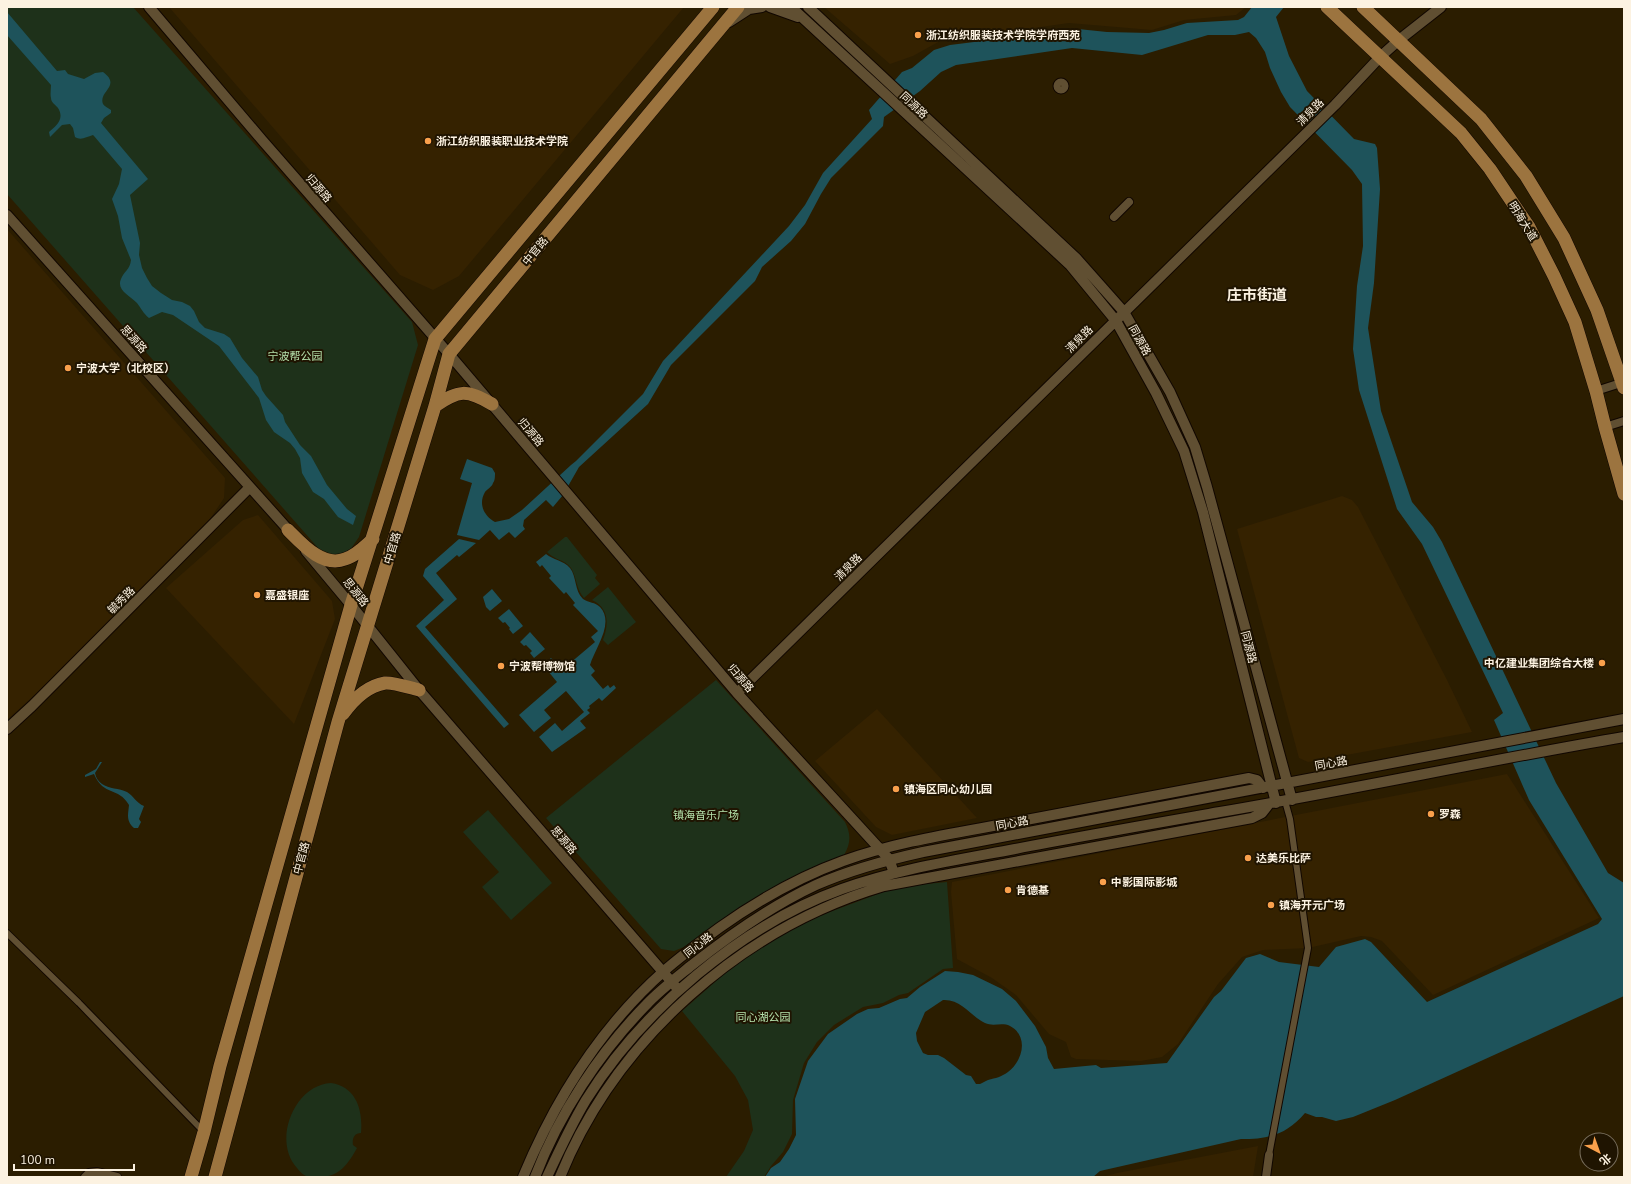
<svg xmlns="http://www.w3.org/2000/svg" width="1631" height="1184" font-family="'Nunito Sans','Noto Sans SC',sans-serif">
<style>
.built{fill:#352200}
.green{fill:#1e311a}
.water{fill:#1e535b;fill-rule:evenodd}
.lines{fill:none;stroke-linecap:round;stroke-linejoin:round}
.pedestrian-casing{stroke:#110700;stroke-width:8}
.minor-casing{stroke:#110700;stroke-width:10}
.tertiary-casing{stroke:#110700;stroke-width:12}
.primary-casing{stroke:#110700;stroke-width:14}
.pedestrian{stroke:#604f32;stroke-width:6}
.minor{stroke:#604f32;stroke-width:8}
.tertiary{stroke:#604f32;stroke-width:10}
.primary{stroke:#9c743f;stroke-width:13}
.poi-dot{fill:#f9a04c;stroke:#1f1401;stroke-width:1.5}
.labels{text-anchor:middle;stroke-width:4;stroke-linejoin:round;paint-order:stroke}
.poi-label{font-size:11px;font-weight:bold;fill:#fcf2e1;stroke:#1f1401;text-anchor:start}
.street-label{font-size:11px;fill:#fcf2e1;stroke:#1f1401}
.park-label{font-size:11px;fill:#b5e2ac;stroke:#1f1401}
.district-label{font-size:15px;font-weight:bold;fill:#fcf2e1;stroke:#1f1401}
</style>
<rect width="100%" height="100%" fill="#2b1d00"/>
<!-- built -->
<path class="built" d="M169 7H684L459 276 433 290 400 275Z
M824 7H1246L1236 15 1184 20 1152 30 1069 23 940 41 913 56 890 64Z
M7 229 225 478 224 498 210 519 39 691 7 720Z
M1342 496 1352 500 1358 507 1447 680 1472 732 1308 762 1299 758 1237 529Z
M258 515 332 601 335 619 294 724 166 588 243 520Z
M877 709 977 818 892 835 876 827 815 761Z
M1507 774 1599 918 1433 995 1382 941 1371 937 1361 936 1308 948 1263 950 1242 957 1218 984 1178 1044 1162 1057 1141 1061 1076 1059 1071 1057 1066 1042 1049 1034 1016 995 992 978 957 959 951 892 952 882Z
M1258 1146 1253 1177H1102L1117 1173Z"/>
<!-- green -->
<path class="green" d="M7 7H133L412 322 418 345 359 537 350 550 337 556 319 549 7 194Z
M565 537H567L597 575 595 578 600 584 584 598C576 589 577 578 571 568 564 559 554 560 547 552Z
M608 587 636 622 608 645 603 640C609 624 609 608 592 600Z
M716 680 845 822C851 834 851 843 844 855L746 904 684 947 674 951 661 949 546 818Z
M488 810 552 883 511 920 482 887 499 872 463 832Z
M947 882 953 968 943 969 908 993 899 995 883 1003 863 1007 834 1025 817 1042 804 1063 793 1100 792 1134 783 1152 771 1166 764 1177H726L744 1151 753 1130 748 1100 735 1076 682 1011 723 975 757 949 792 928 827 913 883 892 915 885Z
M331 1083C357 1087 363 1111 361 1133 354 1133 352 1139 353 1145L357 1148C349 1163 339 1177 321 1177 317 1177 313 1178 309 1177 304 1176 300 1172 297 1168 272 1141 294 1085 331 1083Z"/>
<!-- water -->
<path class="water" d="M1252 7H1284L1276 17 1289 56 1307 91 1354 139 1375 144 1377 148 1380 189 1374 283 1368 328 1381 411 1412 502 1433 527 1442 542 1556 783 1608 873 1624 883V996L1395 1100 1353 1117 1336 1121 1322 1117H1316L1305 1113C1286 1135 1269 1139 1241 1139L1100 1171 1093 1177H765L771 1168 780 1162 789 1149 796 1135 795 1099 808 1061 828 1034 857 1014 868 1009 879 1008 900 999 907 998 920 987 945 971 958 972 973 975 1002 989 1016 1001 1035 1026 1046 1047 1048 1058 1054 1069 1096 1065 1101 1068 1167 1063 1214 997 1221 991 1246 958 1260 954 1279 962 1319 967 1336 947 1365 939 1371 942 1427 1002 1598 924 1602 919 1529 800 1494 720 1503 713 1422 544 1397 509 1359 390 1353 349 1357 286 1363 246 1362 184 1352 170 1290 107 1281 92 1270 68 1265 52 1256 38 1249 32 1235 35H1208L1142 55 1072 48 956 65 941 72 920 91 884 117 883 126 831 178 821 194 805 224 791 241 762 267 755 281 671 365 648 404 579 467 563 495 553 507 546 500 524 520 523 526 525 529 515 538 509 532 499 540 490 530 479 540 457 535 472 483 460 479 467 459 492 468 495 473C495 476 495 481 493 483 492 487 487 489 485 492 478 504 484 516 495 522L509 519 522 510 571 465 576 461 643 394 663 361 789 226 805 205 823 173 872 119 869 110 902 72 912 68 934 50 950 45 1078 29 1107 32 1149 33 1164 30 1187 23 1238 20 1244 17ZM943 1000C962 999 970 1016 985 1023 993 1027 1002 1022 1010 1026 1029 1036 1023 1061 1008 1072 1001 1077 996 1078 988 1080 985 1081 983 1083 980 1084H976L971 1076 966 1075 944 1058 938 1055H928L923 1053 917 1041 916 1033 925 1012Z
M7 12 57 71 65 70 68 74 84 79 95 73 103 72C122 86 98 91 103 104 104 106 108 108 111 110V113L104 118 101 123 148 179 130 195 140 243 139 255 142 268 147 278 152 286 161 293 172 300 182 302 190 306 194 311 199 322 205 328 224 334 230 338 242 358 258 377 262 390 266 396 283 415 285 422 300 445 311 456 327 485 347 509 356 516 353 525 338 517 324 499 313 492 302 473 300 458 295 449 290 443 274 432 266 420 259 398 219 346 173 315 162 312 149 318C143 313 141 308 137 303 130 296 116 290 121 279 124 271 130 270 131 260L122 238 118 216 112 199 119 184 122 169 94 136 93 135C86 137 81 141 75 137L73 128 70 124 62 125 50 137 49 132C56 126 65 119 58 108 56 105 51 103 51 98 50 94 51 89 51 85L7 35Z
M459 539 476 543 459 557 457 555 436 573 457 599 425 627 509 724 504 728 416 626 444 600 423 576 425 569Z
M546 554C553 560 563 560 570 568 577 577 574 590 583 599 589 603 595 602 600 607 615 623 595 648 590 665L595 671 591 675 603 689 608 685 610 688 614 685 616 688 602 701 599 698 589 706 590 708 587 710 590 713 580 721 586 728 552 752 539 737 555 723 562 731 584 712 566 691 544 710 551 718 534 732 519 715 557 682 543 665 551 658 560 668 567 662 569 664 595 642 591 637 598 631 573 605 575 603 566 592 564 594 549 578 551 576 542 565 540 567 536 562Z
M492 589 502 601 490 611 486 607 483 597Z
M509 609 523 626 513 634 509 629 510 628 505 622 503 623 498 618Z
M530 632 545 649 534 658 530 653 532 651 526 645 524 646 520 642Z
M100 762H102L95 773C96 778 98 781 102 784 109 789 119 788 127 792 134 796 136 803 144 806L139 819 141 822 138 828H134C126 821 128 815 129 805 118 786 104 797 94 774L85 777V775L96 769Z"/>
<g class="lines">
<defs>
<path id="pedestrian" d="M7 933 79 1003 204 1132
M1269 1155 1308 948 1290 819 1285 801"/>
<path id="minor" d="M1057.5 86a3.5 3.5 0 1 1 7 0a3.5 3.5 0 1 1-7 0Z
M1114 217 1129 202
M1596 391 1624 382
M1605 427 1624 421
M85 1177 89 1173 97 1172 117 1177
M1266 1177 1269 1155"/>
<path id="tertiary" d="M149 7 262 140 449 354 737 693 889 859 894 873
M770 7 798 17
M791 7 1070 265 1116 321 1156 393 1184 451 1203 512 1276 803
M808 7 1077 259 1124 312 1170 392 1195 447 1207 487 1292 800
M729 22 749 9 762 7
M7 215 292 534
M306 551 351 605 419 690 676 987
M737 693 1335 105 1380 57 1399 40 1441 7
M7 729 32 706 250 487
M523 1177C555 1100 601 1027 664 971 681 956 700 942 719 928 757 901 799 877 843 861 899 841 957 833 1015 822 1093 807 1171 792 1249 778L1257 780 1263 788
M535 1177C559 1114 599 1053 646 1005 660 990 676 978 692 965 730 935 771 906 816 885 850 870 887 860 923 852L1624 719
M547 1177C559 1151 571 1125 586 1100 642 1010 742 925 842 889 898 869 957 860 1015 849 1083 836 1152 824 1220 812 1355 789 1489 760 1624 737
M560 1177C616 1039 742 928 884 886L1252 818 1262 813 1269 804"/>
<path id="primary" d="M1327 7 1461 133 1490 169 1529 227 1554 276 1575 322 1596 391 1605 427 1624 494
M1363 7 1481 119 1526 176 1564 238 1597 310 1624 388
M435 406C459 390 466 389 492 404
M288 530C302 544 323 568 345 559 356 556 365 546 373 539
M343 714C353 700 367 686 385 683 393 682 410 688 419 690
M191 1177 204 1132 220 1066 351 605 435 339 713 7
M215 1177 338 722 435 406 449 354 738 7"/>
</defs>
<!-- pedestrian casing -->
<use href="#pedestrian" class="pedestrian-casing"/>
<!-- minor casing -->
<use href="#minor" class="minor-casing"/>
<!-- tertiary casing -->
<use href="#tertiary" class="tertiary-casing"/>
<!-- primary casing -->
<use href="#primary" class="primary-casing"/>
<!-- pedestrian -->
<use href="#pedestrian" class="pedestrian"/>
<!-- minor -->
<use href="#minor" class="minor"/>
<!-- tertiary -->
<use href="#tertiary" class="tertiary"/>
<!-- primary -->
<use href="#primary" class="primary"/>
</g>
<!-- markers -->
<g class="poi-dot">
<circle cx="918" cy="35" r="4"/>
<circle cx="428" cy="141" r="4"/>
<circle cx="68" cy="368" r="4"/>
<circle cx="257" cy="595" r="4"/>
<circle cx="1602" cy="663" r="4"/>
<circle cx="501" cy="666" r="4"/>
<circle cx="896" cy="789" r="4"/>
<circle cx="1431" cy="814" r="4"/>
<circle cx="1248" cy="858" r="4"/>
<circle cx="1103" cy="882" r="4"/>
<circle cx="1008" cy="890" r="4"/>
<circle cx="1271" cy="905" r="4"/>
</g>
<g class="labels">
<!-- poi labels -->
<g class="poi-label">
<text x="926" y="39">浙江纺织服装技术学院学府西苑</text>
<text x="436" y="145">浙江纺织服装职业技术学院</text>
<text x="76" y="372">宁波大学（北校区）</text>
<text x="265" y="599">嘉盛银座</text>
<text x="1594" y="667" text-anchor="end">中亿建业集团综合大楼</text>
<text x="509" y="670">宁波帮博物馆</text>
<text x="904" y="793">镇海区同心幼儿园</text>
<text x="1439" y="818">罗森</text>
<text x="1256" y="862">达美乐比萨</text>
<text x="1111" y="886">中影国际影城</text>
<text x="1016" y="894">肯德基</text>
<text x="1279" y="909">镇海开元广场</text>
</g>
<!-- street labels -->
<g class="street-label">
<text transform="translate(914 105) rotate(43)" y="4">同源路</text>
<text transform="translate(1310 112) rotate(-45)" y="4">清泉路</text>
<text transform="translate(319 188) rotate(49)" y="4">归源路</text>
<text transform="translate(1523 221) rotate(58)" y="4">明海大道</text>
<text transform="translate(535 251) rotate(-50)" y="4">中官路</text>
<text transform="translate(134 339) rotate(48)" y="4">思源路</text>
<text transform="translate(1079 339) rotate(-45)" y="4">清泉路</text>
<text transform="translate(1140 340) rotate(61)" y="4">同源路</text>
<text transform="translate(531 432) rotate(50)" y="4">归源路</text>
<text transform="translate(392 548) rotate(-73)" y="4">中官路</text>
<text transform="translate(848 567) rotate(-45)" y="4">清泉路</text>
<text transform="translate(356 592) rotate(51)" y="4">思源路</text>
<text transform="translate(121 600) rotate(-45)" y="4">毓秀路</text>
<text transform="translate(1249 647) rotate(76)" y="4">同源路</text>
<text transform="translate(741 678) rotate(49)" y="4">归源路</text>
<text transform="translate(1331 763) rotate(-11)" y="4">同心路</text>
<text transform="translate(1012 823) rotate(-11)" y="4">同心路</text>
<text transform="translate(564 840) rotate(49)" y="4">思源路</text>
<text transform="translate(301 858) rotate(-75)" y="4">中官路</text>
<text transform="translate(698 945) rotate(-38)" y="4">同心路</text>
</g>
<!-- park labels -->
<g class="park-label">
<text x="295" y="360">宁波帮公园</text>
<text x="706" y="819">镇海音乐广场</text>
<text x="763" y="1021">同心湖公园</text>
</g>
<!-- district labels -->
<g class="district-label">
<text x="1257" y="300">庄市街道</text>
</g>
</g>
<!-- border -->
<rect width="1631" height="1184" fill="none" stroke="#fcf2e1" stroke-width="16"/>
<!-- north arrow -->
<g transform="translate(1599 1152) rotate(139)"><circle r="19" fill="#1f1401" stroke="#776d5b"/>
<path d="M0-3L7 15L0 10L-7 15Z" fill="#f9a04c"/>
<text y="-6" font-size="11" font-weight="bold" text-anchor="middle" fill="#fcf2e1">北</text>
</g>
<!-- scale -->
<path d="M14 1164v6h120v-6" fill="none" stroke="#fcf2e1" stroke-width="2"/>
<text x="20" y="1164" font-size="12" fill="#fcf2e1" stroke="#1f1401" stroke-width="3" paint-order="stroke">100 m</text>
</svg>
